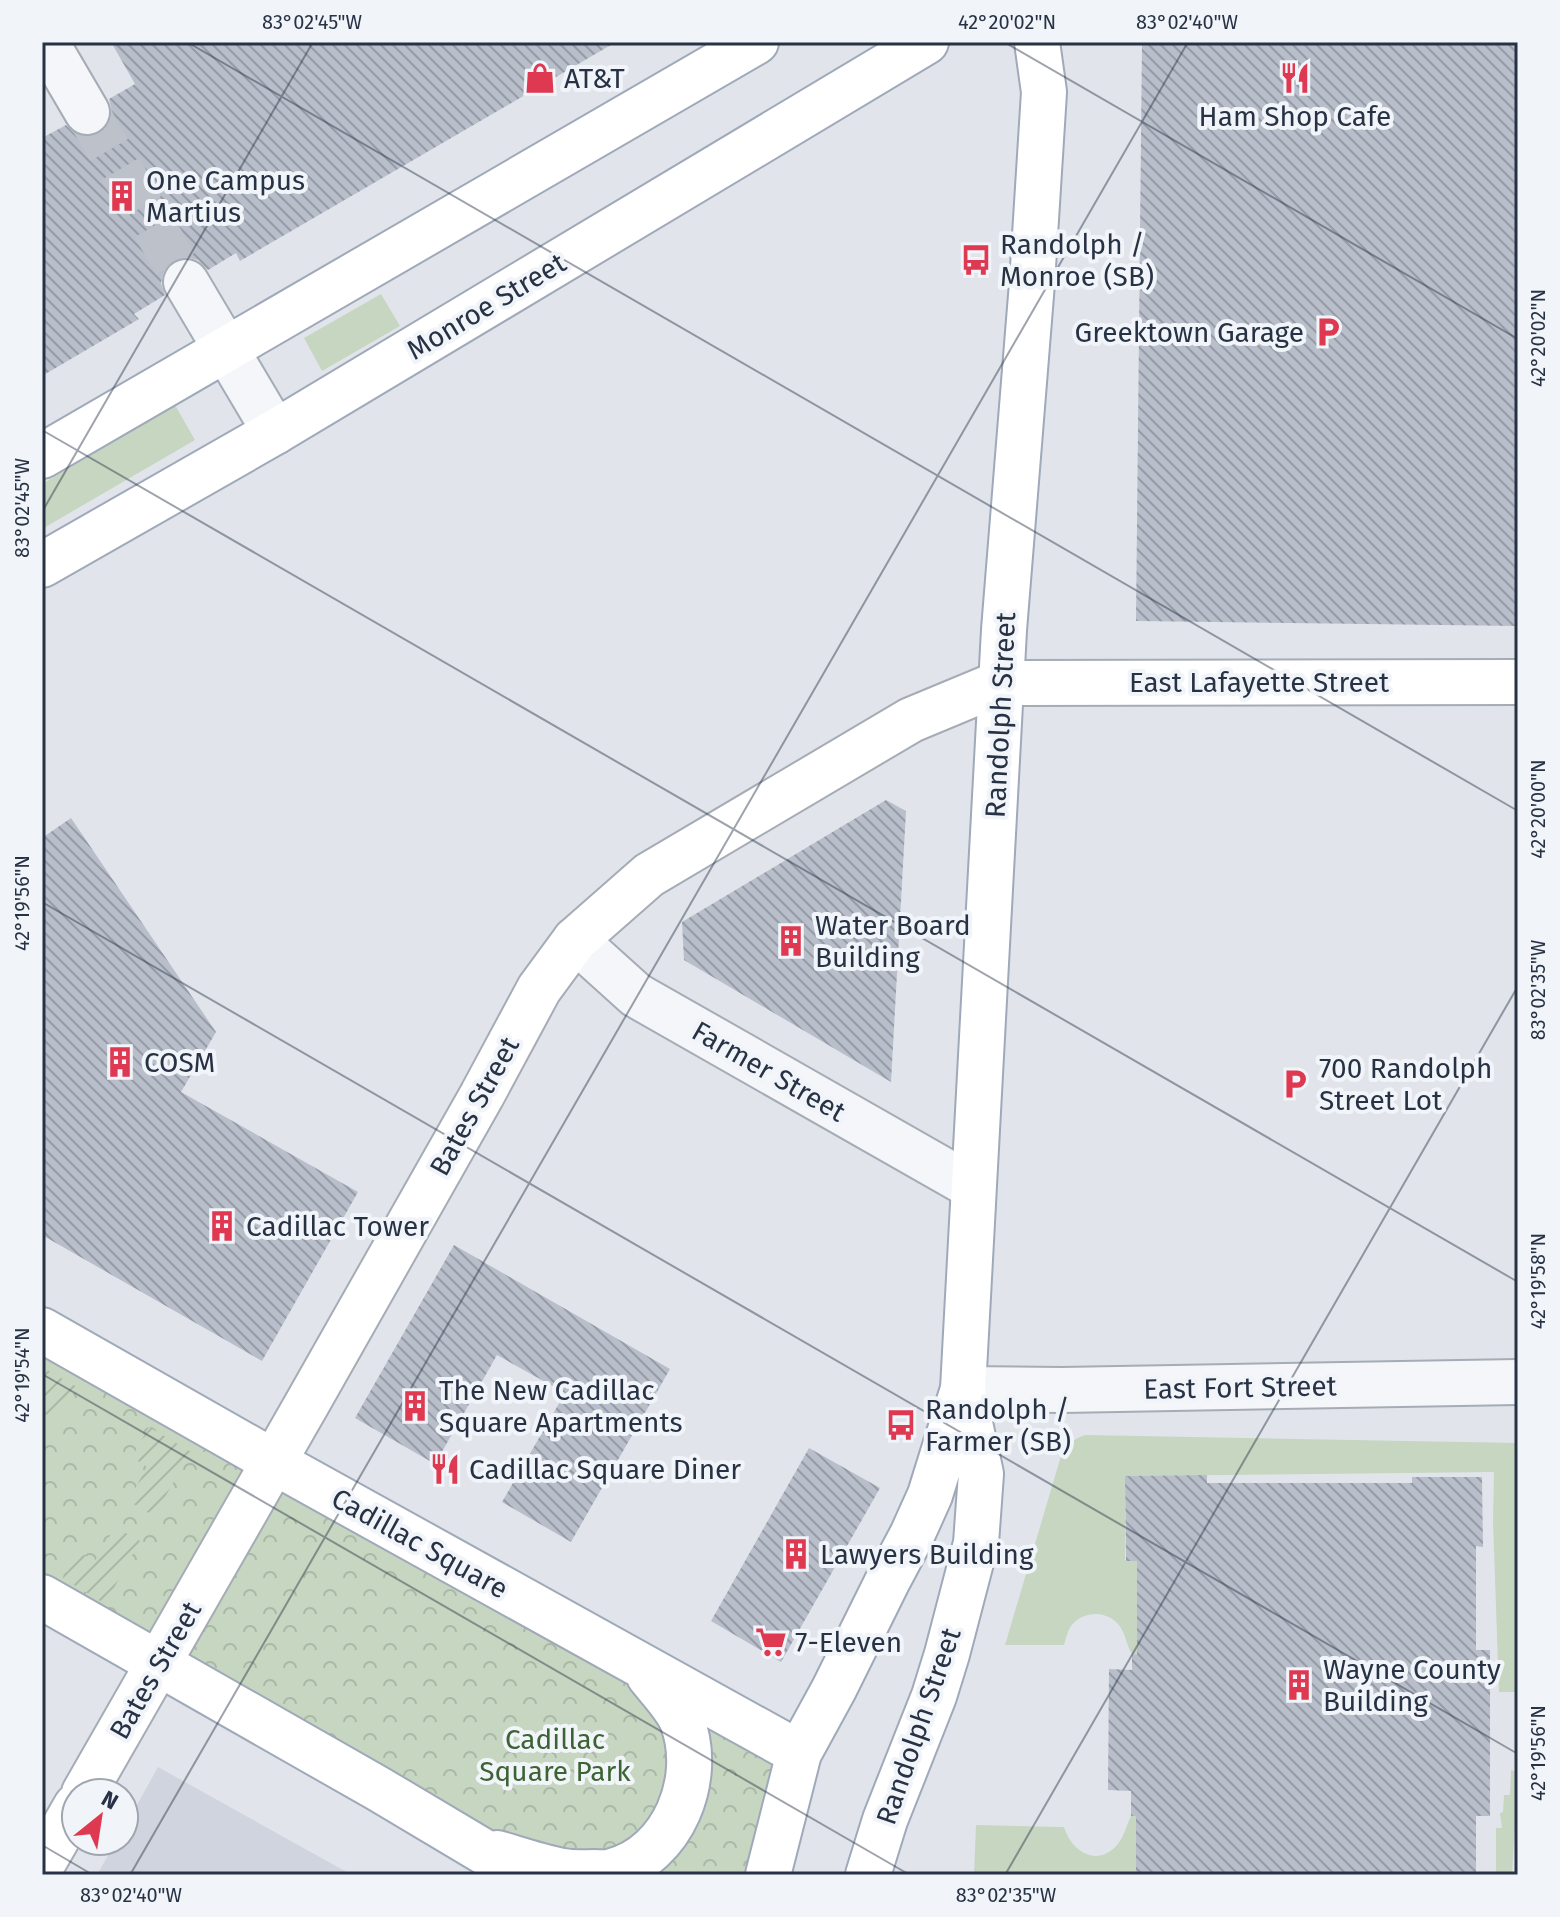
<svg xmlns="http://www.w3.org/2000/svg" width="1560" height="1917" font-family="'Fira Sans',sans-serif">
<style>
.built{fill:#cfd4de}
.grass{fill:#c6d6c1}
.park{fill:url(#park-crowns)}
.garden{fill:url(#garden-furrows)}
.building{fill:url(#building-back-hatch)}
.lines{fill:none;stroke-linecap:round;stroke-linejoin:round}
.street-tunnel{stroke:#bcc1ca;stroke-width:44;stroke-dasharray:44 22;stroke-linecap:butt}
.street-casing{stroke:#a5acb6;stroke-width:48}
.secondary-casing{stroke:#a5acb6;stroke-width:48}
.primary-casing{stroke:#9fa9b9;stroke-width:48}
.street{stroke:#f4f6f9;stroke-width:44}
.secondary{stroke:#fff;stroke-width:44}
.primary{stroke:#fff;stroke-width:44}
.ticks{fill:none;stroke:#273245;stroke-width:2;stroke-opacity:0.45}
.labels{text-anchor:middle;stroke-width:8;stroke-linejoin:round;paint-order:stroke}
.poi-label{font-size:28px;fill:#273245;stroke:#f1f4f8;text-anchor:start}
.street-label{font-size:28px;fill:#273245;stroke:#f1f4f8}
.park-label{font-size:28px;fill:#3c6333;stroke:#f1f4f8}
.neatline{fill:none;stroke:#273245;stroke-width:3}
.ticks-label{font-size:20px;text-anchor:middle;fill:#273245}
</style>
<defs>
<pattern id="park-crowns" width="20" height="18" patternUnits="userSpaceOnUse" patternTransform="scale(2)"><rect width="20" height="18" fill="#c6d6c1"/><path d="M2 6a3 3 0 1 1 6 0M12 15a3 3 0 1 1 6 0" fill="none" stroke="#aab8a7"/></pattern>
<pattern id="garden-furrows" width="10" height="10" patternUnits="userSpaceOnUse" patternTransform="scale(2)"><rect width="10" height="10" fill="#c6d6c1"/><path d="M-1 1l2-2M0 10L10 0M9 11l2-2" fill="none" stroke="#aab8a7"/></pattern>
<pattern id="building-back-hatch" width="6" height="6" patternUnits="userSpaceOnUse" patternTransform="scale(2)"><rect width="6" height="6" fill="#b8beca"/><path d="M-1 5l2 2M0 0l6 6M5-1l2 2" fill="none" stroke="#969ba6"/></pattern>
</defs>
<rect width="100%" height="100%" fill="#e1e5eb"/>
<!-- built -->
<path class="built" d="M158 1767 352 1875H97L116 1841H124V1828Z"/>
<!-- grass -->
<path class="grass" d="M381 294 400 326 322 371 304 338Z
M175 405 195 440 42 529V484Z
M1085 1435 1518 1443V1692H1499L1493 1521 1494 1472 1125 1476V1560L1137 1561V1655L1132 1654C1126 1645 1126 1633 1118 1624 1105 1610 1083 1611 1071 1626 1067 1632 1066 1639 1064 1645H1005L1061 1456C1066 1444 1072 1440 1085 1435Z
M1511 1770 1518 1772 1512 1875H1496V1828H1502L1500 1813 1503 1812 1504 1795H1510Z
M1131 1816H1136V1875H974L976 1825 1064 1827C1071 1851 1097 1868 1117 1845 1124 1837 1126 1826 1131 1816Z"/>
<!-- park -->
<path class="park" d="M42 1331 799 1753 768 1875H523L42 1597Z"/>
<!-- garden -->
<path class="garden" d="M42 1367 77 1387 58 1421 42 1412Z
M149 1427 191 1452 154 1516 128 1501 147 1467 132 1457Z
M115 1527 140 1541 105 1604 63 1578 79 1552 95 1561Z"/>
<!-- building -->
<path class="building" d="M111 42H616L240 261 236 253 208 270 198 260 186 257 174 260 164 270 161 283 165 295 134 314 139 319 42 376V138L66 125 74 133 86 137 99 134 108 125 112 113 109 99 135 84Z
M1142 42 1518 44V626L1136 621Z
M886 800 906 811 891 1082 684 960 682 922Z
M71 818 216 1032 181 1092 358 1192 262 1361 42 1235V838Z
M454 1245 670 1369 571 1542 502 1502 565 1393 497 1355 435 1464 355 1418Z
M809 1448 880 1488 781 1662 711 1621Z
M1207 1475V1483H1412V1477H1482L1483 1547 1476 1546V1650H1490V1816H1476V1875H1136V1816H1131V1791L1108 1790 1109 1669 1132 1670V1654L1137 1655V1561H1126L1125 1476Z"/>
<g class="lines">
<!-- street-tunnel -->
<path class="street-tunnel" d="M87 112 186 282"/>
<defs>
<path id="street" d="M46 42 87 112
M186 282 275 432
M575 940 636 995 973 1187
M963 1389 1062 1390 1518 1382"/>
<path id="secondary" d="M84 1793 308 1402 482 1095 539 989 575 940 649 875 911 720 1000 683 1518 682
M42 1865 76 1806"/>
<path id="primary" d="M42 456 756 42
M42 565 275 432 926 42
M42 1330 274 1462 799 1753
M42 1597 377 1788 523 1875
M497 1853C519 1859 541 1867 563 1871 573 1873 584 1872 594 1872 600 1872 606 1873 612 1871 674 1855 704 1778 682 1721 675 1705 660 1690 649 1676
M768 1875 799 1753 834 1689 887 1582 912 1535 930 1495 963 1389 1004 630 1032 283 1044 92 1037 42
M868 1875 885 1820 934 1696 947 1654 976 1543 981 1474 963 1391"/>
</defs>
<!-- street casing -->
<use href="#street" class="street-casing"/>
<!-- secondary casing -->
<use href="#secondary" class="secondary-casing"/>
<!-- primary casing -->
<use href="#primary" class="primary-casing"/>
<!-- street -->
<use href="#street" class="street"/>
<!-- secondary -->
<use href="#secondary" class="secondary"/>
<!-- primary -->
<use href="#primary" class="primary"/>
</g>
<!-- ticks -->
<path class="ticks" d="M187 42 1518 811M1004 42 1518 339M42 430 1518 1282M42 512 313 42M42 902 1518 1754M42 1374 910 1875M42 1845 93 1875M130 1875 1188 42M1005 1875 1518 986"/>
<!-- icons -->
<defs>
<symbol id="shop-bare" viewBox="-9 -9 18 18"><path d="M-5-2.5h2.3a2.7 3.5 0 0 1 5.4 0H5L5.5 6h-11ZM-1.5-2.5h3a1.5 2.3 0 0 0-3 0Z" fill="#de3951" stroke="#f1f4f8" stroke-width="2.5" paint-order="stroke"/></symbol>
<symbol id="restaurant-bare" viewBox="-9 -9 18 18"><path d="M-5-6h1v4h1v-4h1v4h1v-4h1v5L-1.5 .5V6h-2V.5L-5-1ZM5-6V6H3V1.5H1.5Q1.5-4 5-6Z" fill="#de3951" stroke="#f1f4f8" stroke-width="2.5" paint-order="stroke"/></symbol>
<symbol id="building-bare" viewBox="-9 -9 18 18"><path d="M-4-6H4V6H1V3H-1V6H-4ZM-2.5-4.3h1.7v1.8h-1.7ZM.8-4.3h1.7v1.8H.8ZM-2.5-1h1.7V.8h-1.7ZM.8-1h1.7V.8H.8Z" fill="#de3951" stroke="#f1f4f8" stroke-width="2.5" paint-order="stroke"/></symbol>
<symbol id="bus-bare" viewBox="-9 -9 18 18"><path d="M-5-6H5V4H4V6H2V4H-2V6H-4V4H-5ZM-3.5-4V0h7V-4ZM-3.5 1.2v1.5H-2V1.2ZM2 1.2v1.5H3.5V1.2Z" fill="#de3951" stroke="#f1f4f8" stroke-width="2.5" paint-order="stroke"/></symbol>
<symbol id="parking-bare" viewBox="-9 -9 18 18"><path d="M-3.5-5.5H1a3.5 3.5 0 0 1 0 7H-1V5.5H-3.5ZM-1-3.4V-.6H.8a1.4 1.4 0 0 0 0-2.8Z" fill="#de3951" stroke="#f1f4f8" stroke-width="2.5" paint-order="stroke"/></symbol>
<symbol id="supermarket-bare" viewBox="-9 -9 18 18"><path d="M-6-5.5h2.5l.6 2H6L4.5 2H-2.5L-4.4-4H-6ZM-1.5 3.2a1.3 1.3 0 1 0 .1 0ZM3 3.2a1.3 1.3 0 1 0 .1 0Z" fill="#de3951" stroke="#f1f4f8" stroke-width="2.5" paint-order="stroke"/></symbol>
</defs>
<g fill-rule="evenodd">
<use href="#shop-bare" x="518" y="56" width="44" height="44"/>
<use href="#restaurant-bare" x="1273" y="56" width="44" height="44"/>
<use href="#building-bare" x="100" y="174" width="44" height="44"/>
<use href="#bus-bare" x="954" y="238" width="44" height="44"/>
<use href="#parking-bare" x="1306" y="310" width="44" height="44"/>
<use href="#building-bare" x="769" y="919" width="44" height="44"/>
<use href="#building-bare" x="98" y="1040" width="44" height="44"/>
<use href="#parking-bare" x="1273" y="1062" width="44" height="44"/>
<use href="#building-bare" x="200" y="1204" width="44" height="44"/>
<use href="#building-bare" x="393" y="1384" width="44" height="44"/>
<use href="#bus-bare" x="879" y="1403" width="44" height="44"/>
<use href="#restaurant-bare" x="423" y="1447" width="44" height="44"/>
<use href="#building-bare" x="774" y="1532" width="44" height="44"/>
<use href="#supermarket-bare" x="749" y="1620" width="44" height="44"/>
<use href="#building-bare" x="1277" y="1663" width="44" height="44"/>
</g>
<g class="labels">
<!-- poi labels -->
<g class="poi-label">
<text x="564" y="88">AT&amp;T</text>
<text x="1295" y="126" text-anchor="middle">Ham Shop Cafe</text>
<text x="146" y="190">One Campus<tspan x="146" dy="32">Martius</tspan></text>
<text x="1000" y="254">Randolph /<tspan x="1000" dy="32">Monroe (SB)</tspan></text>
<text x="1304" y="342" text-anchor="end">Greektown Garage</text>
<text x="815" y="935">Water Board<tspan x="815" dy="32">Building</tspan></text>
<text x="144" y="1072">COSM</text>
<text x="1319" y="1078">700 Randolph<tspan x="1319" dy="32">Street Lot</tspan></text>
<text x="246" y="1236">Cadillac Tower</text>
<text x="439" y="1400">The New Cadillac<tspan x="439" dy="32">Square Apartments</tspan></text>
<text x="925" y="1419">Randolph /<tspan x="925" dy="32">Farmer (SB)</tspan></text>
<text x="469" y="1479">Cadillac Square Diner</text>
<text x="820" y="1564">Lawyers Building</text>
<text x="795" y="1652">7-Eleven</text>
<text x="1323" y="1679">Wayne County<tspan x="1323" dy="32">Building</tspan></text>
</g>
<!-- street labels -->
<g class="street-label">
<text transform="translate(486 306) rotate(-31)" y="10">Monroe Street</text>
<text x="1259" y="692">East Lafayette Street</text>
<text transform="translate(1000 715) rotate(-87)" y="10">Randolph Street</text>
<text transform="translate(769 1071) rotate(30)" y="10">Farmer Street</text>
<text transform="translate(474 1106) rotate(-61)" y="10">Bates Street</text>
<text transform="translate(1240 1387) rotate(-1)" y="10">East Fort Street</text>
<text transform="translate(420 1543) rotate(29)" y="10">Cadillac Square</text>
<text transform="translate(155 1670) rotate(-60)" y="10">Bates Street</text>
<text transform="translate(918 1726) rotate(-71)" y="10">Randolph Street</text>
</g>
<!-- park labels -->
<g class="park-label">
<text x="555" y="1749">Cadillac<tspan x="555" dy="32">Square Park</tspan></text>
</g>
</g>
<!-- border -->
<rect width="1560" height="1917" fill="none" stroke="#f1f4f8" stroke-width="88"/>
<!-- north arrow -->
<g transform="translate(100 1817) rotate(30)"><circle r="38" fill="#f1f4f8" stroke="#a0a6b0" stroke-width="2"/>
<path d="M0-6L14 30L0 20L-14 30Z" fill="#de3951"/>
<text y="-12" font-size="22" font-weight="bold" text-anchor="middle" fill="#273245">N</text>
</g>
<rect x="44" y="44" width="1472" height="1829" class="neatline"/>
<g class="ticks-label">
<text x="312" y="29">83°02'45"W</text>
<text x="1007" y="29">42°20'02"N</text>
<text x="1187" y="29">83°02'40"W</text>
<text transform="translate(1538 338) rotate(-90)" y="7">42°20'02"N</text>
<text transform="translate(22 508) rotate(-90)" y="7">83°02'45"W</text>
<text transform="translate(1538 809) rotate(-90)" y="7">42°20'00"N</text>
<text transform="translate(22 903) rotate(-90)" y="7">42°19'56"N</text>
<text transform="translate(1538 990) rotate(-90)" y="7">83°02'35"W</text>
<text transform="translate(1538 1281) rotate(-90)" y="7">42°19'58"N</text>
<text transform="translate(22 1375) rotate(-90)" y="7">42°19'54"N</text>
<text transform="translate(1538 1753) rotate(-90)" y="7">42°19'56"N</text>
<text x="131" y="1902">83°02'40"W</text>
<text x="1006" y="1902">83°02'35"W</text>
</g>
</svg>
